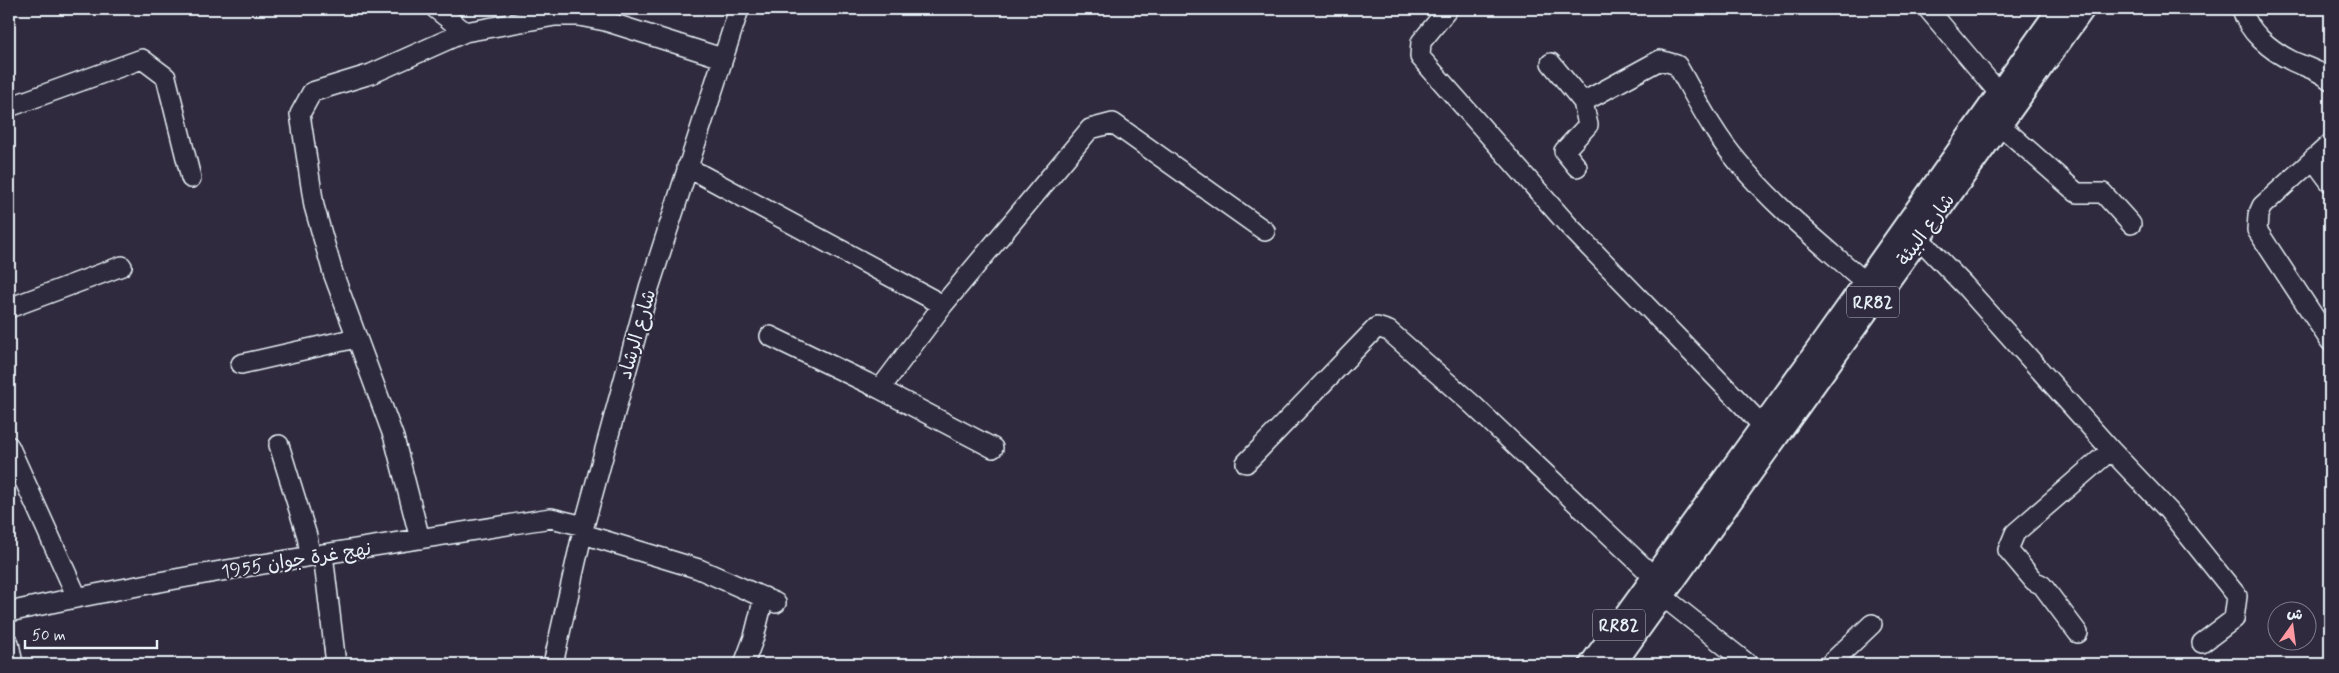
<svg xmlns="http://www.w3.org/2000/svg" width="2339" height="673" font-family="Mynerve,'Playpen Sans Arabic',sans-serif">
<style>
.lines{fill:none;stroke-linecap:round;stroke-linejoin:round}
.minor-casing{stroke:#e8f1f8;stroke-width:22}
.major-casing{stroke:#e8f1f8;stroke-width:26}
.minor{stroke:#2f2a3d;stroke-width:19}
.major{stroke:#2f2a3d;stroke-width:22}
.labels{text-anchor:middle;stroke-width:4;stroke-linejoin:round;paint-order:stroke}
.shield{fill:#2f2a3d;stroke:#b0b5c0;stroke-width:1}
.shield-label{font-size:18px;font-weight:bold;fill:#e8f1f8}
.street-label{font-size:19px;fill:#e8f1f8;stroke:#2f2a3d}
</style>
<rect width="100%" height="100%" fill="#2f2a3d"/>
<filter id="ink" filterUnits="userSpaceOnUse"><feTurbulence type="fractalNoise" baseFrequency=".02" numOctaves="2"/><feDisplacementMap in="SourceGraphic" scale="10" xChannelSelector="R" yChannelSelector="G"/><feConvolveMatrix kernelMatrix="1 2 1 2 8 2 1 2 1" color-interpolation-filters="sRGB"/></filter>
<g filter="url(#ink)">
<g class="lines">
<defs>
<path id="minor" d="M436 9 465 32 555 16H579L605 21 722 58
M1448 9 1421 42 1420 57 1568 225 1763 426
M1928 9 1999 93
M2242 9C2248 32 2270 50 2292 61 2305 67 2319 70 2330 80
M1551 63 1583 102 1660 60 1677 65C1696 98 1713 133 1738 162 1776 208 1822 244 1866 283
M9 107 142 59 166 77 191 178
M2000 125 2077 193H2103L2131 224
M2330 144 2262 206 2258 215 2257 230 2330 341
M2313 159 2330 182
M687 167 943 305 1090 129 1113 123 1265 231
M1577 167 1564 151 1588 125 1583 102
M1910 229 1964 285 2111 450 2168 510 2237 596 2234 619 2202 643
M943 305 880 389 993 448
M9 308 122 266
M770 336 880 389
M241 364 356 338
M279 445 307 536 310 555
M9 446 77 597
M1246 463 1377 327 1389 331 1473 405 1654 577
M583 534 699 569 776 603
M420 539 394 438 333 273 314 206 300 114 312 92 371 74 465 32
M323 554 336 664
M1651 587 1748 664
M9 612C188 573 370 547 551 518L584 526
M2078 633 2042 585 2034 581 2008 550 2015 533 2111 450
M9 643 13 664
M553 664 584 526 649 288 739 9
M744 664 754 637 764 597
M1830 664 1872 624"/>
<path id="major" d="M1591 664 1818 349 2059 9
M1614 664 2083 9"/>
</defs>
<!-- minor casing -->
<use href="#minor" class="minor-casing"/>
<!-- major casing -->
<use href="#major" class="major-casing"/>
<!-- minor -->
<use href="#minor" class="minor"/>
<!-- major -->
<use href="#major" class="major"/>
</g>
</g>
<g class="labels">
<!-- shield labels -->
<g class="shield">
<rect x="1847" y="286.5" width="52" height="31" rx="4"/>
<rect x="1593" y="609.5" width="52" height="31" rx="4"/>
</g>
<g class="shield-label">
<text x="1873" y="308">RR82</text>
<text x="1619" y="631">RR82</text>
</g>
<!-- street labels -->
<g class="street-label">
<text transform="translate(1925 229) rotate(-54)" y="7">شارع البيئة</text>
<text transform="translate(636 334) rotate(-74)" y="7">شارع الرشاد</text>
<text transform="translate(296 559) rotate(-9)" y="7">نهج غرة جوان 1955</text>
</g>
</g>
<!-- margin -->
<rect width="2339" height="673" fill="none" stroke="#2f2a3d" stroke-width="30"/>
<rect x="15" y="15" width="2309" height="643" fill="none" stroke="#e8f1f8" stroke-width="2" filter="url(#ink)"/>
<!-- north arrow -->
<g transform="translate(2292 626) rotate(14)"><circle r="24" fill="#2f2a3d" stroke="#797a88"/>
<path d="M0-4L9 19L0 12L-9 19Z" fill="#ff9aa2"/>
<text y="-8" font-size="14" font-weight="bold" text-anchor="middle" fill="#e8f1f8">ش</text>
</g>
<!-- scale -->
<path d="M25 640v8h132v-8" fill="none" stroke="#e8f1f8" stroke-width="2.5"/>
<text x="32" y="640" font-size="15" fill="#e8f1f8" stroke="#2f2a3d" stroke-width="4" paint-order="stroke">50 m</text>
</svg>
